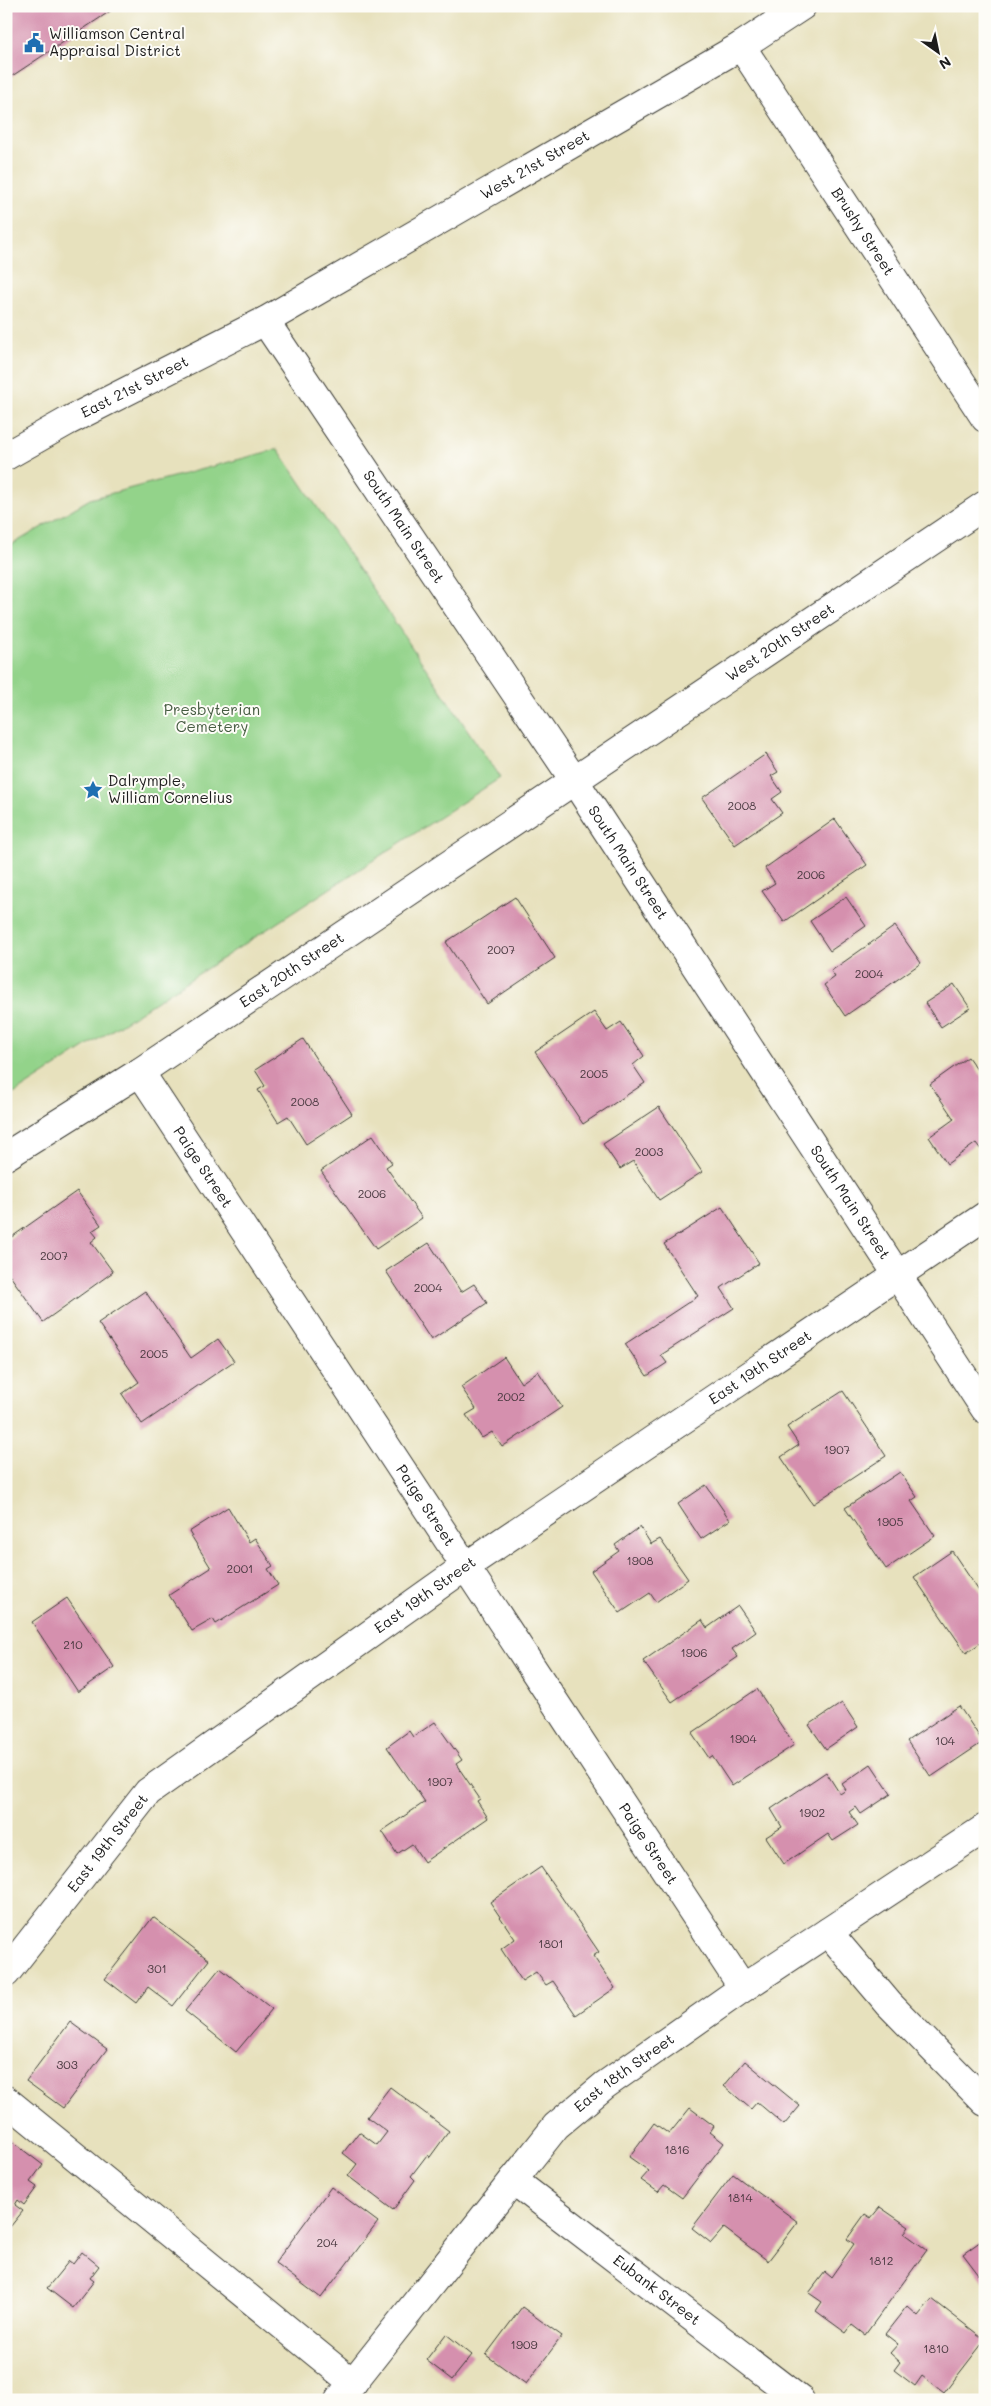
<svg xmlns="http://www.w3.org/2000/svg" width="991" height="2406" font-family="Mali,sans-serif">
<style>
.green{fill:#93d38a;stroke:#587853}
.building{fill:#d590ae}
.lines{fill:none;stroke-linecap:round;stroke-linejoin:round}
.minor-casing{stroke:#3a3a34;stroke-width:30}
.minor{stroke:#fff;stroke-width:28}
.labels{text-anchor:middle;stroke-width:4;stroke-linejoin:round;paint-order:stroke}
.number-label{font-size:12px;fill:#4a3940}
.poi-label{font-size:15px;fill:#1c1c1c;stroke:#fdfcf7;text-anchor:start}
.street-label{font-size:15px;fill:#1c1c1c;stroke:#fdfcf7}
.park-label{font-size:15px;fill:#465c42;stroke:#fdfcf7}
</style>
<rect width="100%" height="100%" fill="#fdfcf7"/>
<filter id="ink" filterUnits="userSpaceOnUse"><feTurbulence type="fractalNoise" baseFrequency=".02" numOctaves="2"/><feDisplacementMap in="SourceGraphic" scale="10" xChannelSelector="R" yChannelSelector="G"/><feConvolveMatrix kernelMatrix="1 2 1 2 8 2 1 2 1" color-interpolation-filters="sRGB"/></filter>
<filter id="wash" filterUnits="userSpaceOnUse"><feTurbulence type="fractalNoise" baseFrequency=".0096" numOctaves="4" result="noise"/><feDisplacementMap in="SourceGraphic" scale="20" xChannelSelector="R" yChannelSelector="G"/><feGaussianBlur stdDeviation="1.12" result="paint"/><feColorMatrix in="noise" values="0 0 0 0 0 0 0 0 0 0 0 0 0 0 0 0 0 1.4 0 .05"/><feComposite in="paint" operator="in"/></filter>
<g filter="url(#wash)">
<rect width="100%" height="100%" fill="#e7e1bd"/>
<!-- green -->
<path class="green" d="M278 449 500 778 6 1099V548L90 499Z"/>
<g id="blocks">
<!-- building -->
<path class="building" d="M6 6H118L6 80Z
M766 754 778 772 771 776 782 792 772 799 782 813 735 845 702 798Z
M835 819 867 865 784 922 762 891 775 883 765 868Z
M515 897 555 958 487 1004 446 942Z
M846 897 866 926 830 951 810 921Z
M895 926 921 963 845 1016 824 985 835 977 831 971Z
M954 984 970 1008 941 1027 925 1003Z
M594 1012 607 1031 621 1022 644 1056 633 1065 645 1083 583 1124 535 1052Z
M303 1039 352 1114 306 1144 288 1116 278 1122 258 1090 265 1086 255 1070Z
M968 1057 985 1081V1149L982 1151 976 1143 947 1164 929 1137 954 1119 930 1084Z
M659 1107 702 1172 659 1200 633 1161 620 1169 603 1144Z
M373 1135 392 1163 386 1167 422 1218 376 1249 321 1171Z
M77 1191 101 1225 92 1231 97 1237 91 1242 113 1272 43 1322 6 1270V1241Z
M722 1207 759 1263 721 1288 734 1308 661 1355 667 1363 647 1376 625 1344 698 1296 664 1244Z
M429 1243 461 1292 474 1284 487 1303 431 1340 386 1271Z
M145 1291 191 1358 218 1339 234 1361 142 1424 122 1394 139 1382 98 1323Z
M504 1357 521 1383 538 1371 562 1407 502 1447 492 1432 482 1438 466 1415 476 1409 461 1387Z
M843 1391 886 1456 813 1504 781 1457 799 1445 787 1427Z
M900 1472 917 1497 911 1501 935 1536 886 1569 845 1508Z
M706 1485 730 1520 701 1539 678 1504Z
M228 1507 249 1542 255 1538 273 1566 268 1569 278 1585 216 1624 213 1619 192 1631 169 1595 211 1568 189 1532Z
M640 1527 651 1544 660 1539 688 1579 656 1602 650 1593 620 1613 591 1571 619 1551 615 1545Z
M952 1551 985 1600V1640L966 1653 914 1577Z
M67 1598 114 1667 78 1692 32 1622Z
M738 1606 756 1632 732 1649 738 1657 672 1702 643 1661 702 1620 707 1628Z
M757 1689 794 1745 732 1786 712 1756 709 1758 692 1733Z
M842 1703 858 1727 826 1749 809 1725Z
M959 1706 983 1742 931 1777 907 1741Z
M435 1722 462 1760 456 1764 480 1799 477 1801 488 1818 424 1862 412 1844 397 1854 382 1831 425 1802 387 1747 409 1731 413 1737Z
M871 1764 891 1794 861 1814 856 1807 849 1812 858 1825 833 1841 828 1834 784 1864 766 1837 782 1827 771 1809 826 1772 840 1794 846 1790 842 1784Z
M541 1867 599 1952 593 1956 615 1988 576 2015 553 1981 546 1985 536 1972 522 1981 501 1949 515 1939 490 1902Z
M153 1917 209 1960 173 2006 148 1987 136 2003 105 1979Z
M220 1968 272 2009 236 2052 185 2011Z
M70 2022 107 2049 63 2108 26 2081Z
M745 2061 800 2106 784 2125 757 2102 751 2109 724 2086Z
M390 2087 449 2131 430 2157 427 2155 411 2176 415 2180 393 2210 348 2176 357 2164 343 2153 359 2132 377 2145 387 2132 367 2117Z
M690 2108 714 2126 710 2132 724 2143 682 2198 664 2185 658 2192 641 2180 649 2171 629 2157 654 2123 669 2134Z
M6 2137 43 2165 30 2182 37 2187 24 2205 18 2200 15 2205 23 2211 6 2232Z
M733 2174 798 2222 768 2261 724 2228 711 2243 692 2228Z
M331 2187 378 2222 321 2298 275 2263Z
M880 2207 909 2227 904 2233 927 2250 865 2335 852 2325 846 2333 816 2311 822 2302 809 2293 825 2272 831 2277 854 2244 847 2239 865 2214 871 2218Z
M985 2238V2283L963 2254Z
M82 2252 99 2266 90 2278 94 2281 73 2308 47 2288 69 2261 73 2264Z
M932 2299 985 2340 944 2393 922 2376 915 2386 894 2370 900 2362 890 2353 898 2344 885 2334 907 2306 918 2316Z
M522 2307 562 2336 526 2384 486 2355Z
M446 2334 472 2355 452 2380 426 2360Z"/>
</g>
</g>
<g filter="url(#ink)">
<use href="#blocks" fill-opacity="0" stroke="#3a3a34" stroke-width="1"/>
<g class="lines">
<defs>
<g id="minor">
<path id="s1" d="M741 46 985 418"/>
<path id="s2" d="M265 321 574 780 985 1409"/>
<path id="s3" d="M6 456 68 421 265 321 741 46 802 6"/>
<path id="s4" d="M140 1072 743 1988"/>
<path id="s5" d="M6 1156 140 1072 985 505"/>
<path d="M828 1932 889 2004 985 2102"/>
<path id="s6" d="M6 1973 148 1792 466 1566 985 1216"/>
<path d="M6 2100 353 2383"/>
<path id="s7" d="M513 2180 800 2400"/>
<path id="s8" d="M339 2400 556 2126 605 2085 743 1988 985 1828"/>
</g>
</defs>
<!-- minor casing -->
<use href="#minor" class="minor-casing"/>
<!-- minor -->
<use href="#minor" class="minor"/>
</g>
</g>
<!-- icons -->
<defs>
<symbol id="civic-bare" viewBox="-9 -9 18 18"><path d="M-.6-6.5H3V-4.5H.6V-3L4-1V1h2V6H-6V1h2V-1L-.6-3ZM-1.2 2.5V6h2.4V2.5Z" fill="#1f6fb2" stroke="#fdfcf7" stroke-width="2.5" paint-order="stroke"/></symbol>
<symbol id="sight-bare" viewBox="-9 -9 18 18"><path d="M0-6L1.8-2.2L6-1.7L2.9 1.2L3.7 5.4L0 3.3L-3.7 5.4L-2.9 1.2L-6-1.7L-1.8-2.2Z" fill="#1f6fb2" stroke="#fdfcf7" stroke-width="2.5" paint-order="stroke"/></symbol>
</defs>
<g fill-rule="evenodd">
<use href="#civic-bare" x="20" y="29" width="28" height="28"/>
<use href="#sight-bare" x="79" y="776" width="28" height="28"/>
</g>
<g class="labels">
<!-- number labels -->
<g class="number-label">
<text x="742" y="810">2008</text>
<text x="811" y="879">2006</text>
<text x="501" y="954">2007</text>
<text x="869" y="978">2004</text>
<text x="594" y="1078">2005</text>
<text x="305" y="1106">2008</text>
<text x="649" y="1156">2003</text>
<text x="372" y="1198">2006</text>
<text x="54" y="1260">2007</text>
<text x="428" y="1292">2004</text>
<text x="154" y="1358">2005</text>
<text x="511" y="1401">2002</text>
<text x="837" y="1454">1907</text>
<text x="890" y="1526">1905</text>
<text x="640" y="1565">1908</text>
<text x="240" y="1573">2001</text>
<text x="73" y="1649">210</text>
<text x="694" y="1657">1906</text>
<text x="743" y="1743">1904</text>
<text x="945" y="1745">104</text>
<text x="440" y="1786">1907</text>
<text x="812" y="1817">1902</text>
<text x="551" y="1948">1801</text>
<text x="157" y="1973">301</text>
<text x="67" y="2069">303</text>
<text x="677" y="2154">1816</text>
<text x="740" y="2202">1814</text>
<text x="327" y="2247">204</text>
<text x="881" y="2265">1812</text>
<text x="524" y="2349">1909</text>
<text x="936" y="2353">1810</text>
</g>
<!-- poi labels -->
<g class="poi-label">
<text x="49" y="39">Williamson Central<tspan x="49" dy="17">Appraisal District</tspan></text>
<text x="108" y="786">Dalrymple,<tspan x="108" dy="17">William Cornelius</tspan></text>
</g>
<!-- street labels -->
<g class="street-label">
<text dy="5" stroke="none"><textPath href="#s3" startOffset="604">West 21st Street</textPath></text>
<text dy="5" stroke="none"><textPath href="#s1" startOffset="222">Brushy Street</textPath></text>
<text dy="5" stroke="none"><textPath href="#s3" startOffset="146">East 21st Street</textPath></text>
<text dy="5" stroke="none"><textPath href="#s2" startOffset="248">South Main Street</textPath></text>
<text dy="5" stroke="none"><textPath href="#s5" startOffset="929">West 20th Street</textPath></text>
<text dy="5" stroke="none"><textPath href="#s2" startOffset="652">South Main Street</textPath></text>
<text dy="5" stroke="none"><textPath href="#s5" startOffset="341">East 20th Street</textPath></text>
<text dy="5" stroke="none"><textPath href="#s4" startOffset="114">Paige Street</textPath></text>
<text dy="5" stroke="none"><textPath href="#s2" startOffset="1058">South Main Street</textPath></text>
<text dy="5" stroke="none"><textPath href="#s6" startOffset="975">East 19th Street</textPath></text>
<text dy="5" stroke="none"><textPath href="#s4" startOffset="519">Paige Street</textPath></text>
<text dy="5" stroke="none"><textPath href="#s6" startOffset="570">East 19th Street</textPath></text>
<text dy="5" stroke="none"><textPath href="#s4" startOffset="924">Paige Street</textPath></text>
<text dy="5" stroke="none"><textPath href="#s6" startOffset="165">East 19th Street</textPath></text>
<text dy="5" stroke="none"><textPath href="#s8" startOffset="436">East 18th Street</textPath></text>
<text dy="5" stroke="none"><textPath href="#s7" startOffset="181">Eubank Street</textPath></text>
</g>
<!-- park labels -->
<g class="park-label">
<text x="212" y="715">Presbyterian<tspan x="212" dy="17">Cemetery</tspan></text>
</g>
</g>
<!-- margin -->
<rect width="991" height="2406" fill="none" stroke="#fdfcf7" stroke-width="25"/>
<!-- north arrow -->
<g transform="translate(938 52) rotate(147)" stroke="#fdfcf7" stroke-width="4" paint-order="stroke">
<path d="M0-4L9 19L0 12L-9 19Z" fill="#1c1c1c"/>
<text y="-8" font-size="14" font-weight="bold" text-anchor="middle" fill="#1c1c1c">N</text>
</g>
</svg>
